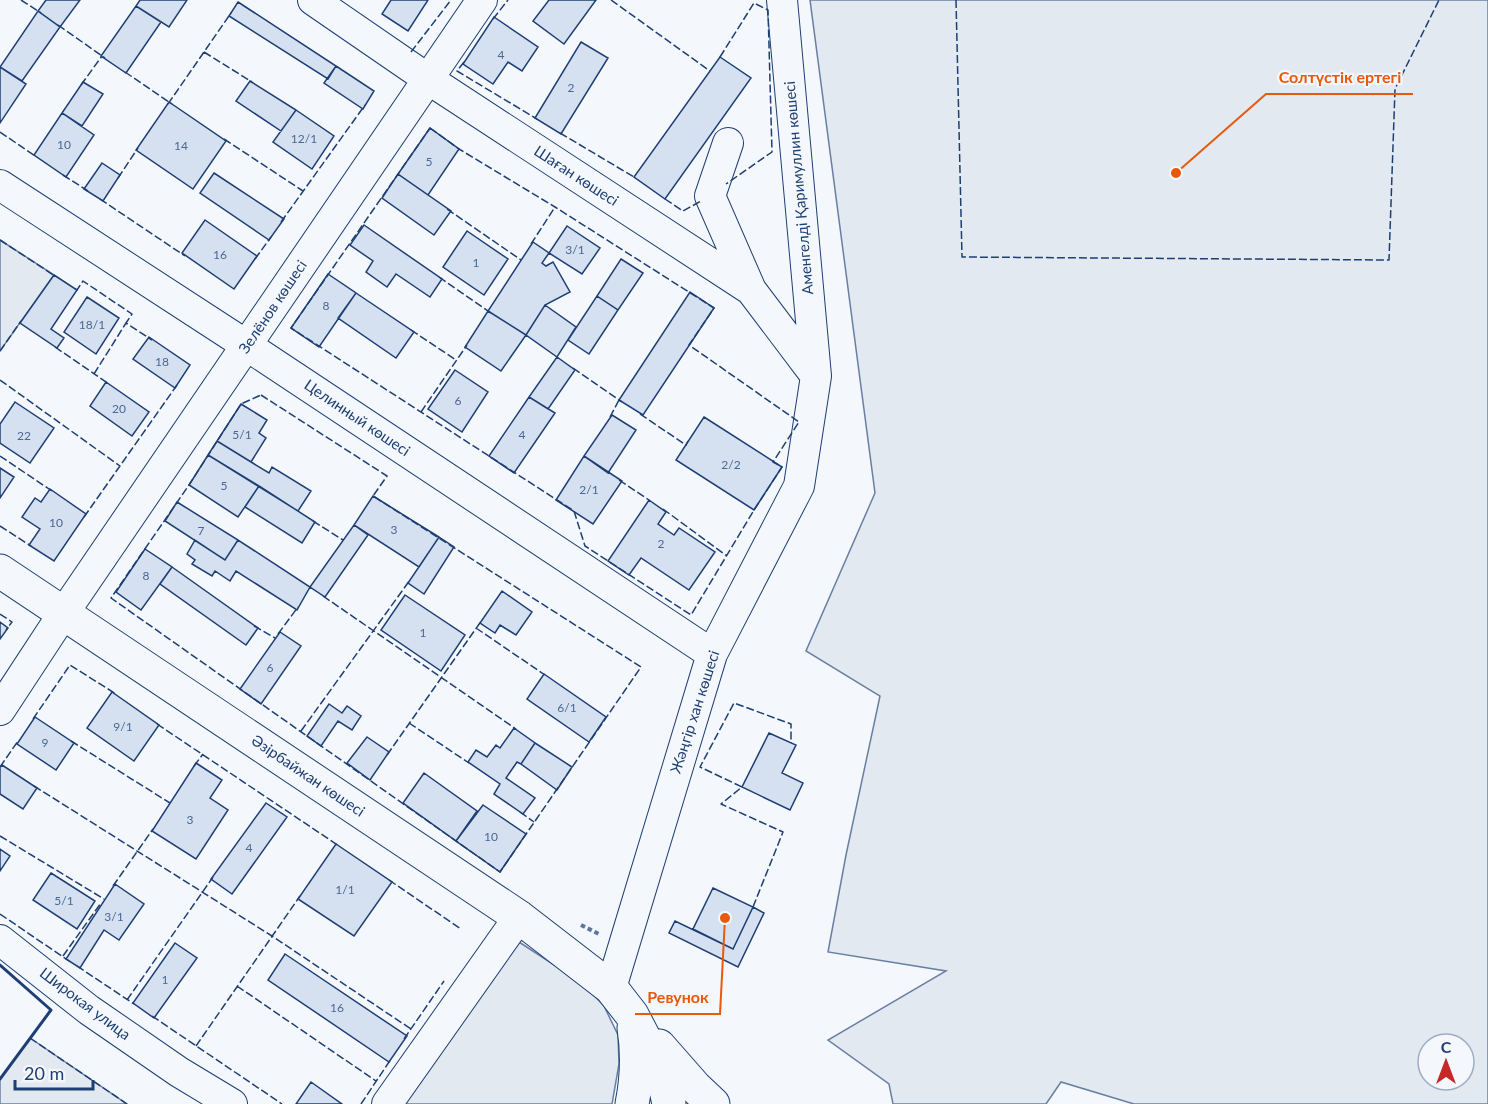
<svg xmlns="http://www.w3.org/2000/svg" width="1488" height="1104" font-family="Lato,sans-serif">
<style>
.green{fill:#e3e9f0;stroke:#687fa3;stroke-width:1.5;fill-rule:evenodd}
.building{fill:#d5e0f0;stroke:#1d3f73;stroke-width:1.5}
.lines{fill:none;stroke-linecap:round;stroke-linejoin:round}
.minor-casing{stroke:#1d3f73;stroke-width:32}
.major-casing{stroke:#1d3f73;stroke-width:35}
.path{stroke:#5e769c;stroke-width:4;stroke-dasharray:4.5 3;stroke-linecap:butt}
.minor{stroke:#f4f7fb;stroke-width:30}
.major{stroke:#f4f7fb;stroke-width:33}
.fence{stroke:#1d3f73;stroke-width:1.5;stroke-dasharray:8 3;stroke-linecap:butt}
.wall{stroke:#1d3f73;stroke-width:3}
.labels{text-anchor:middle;stroke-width:4.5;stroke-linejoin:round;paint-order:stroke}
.number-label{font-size:12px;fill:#4b6792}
.street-label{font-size:15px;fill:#1d3f73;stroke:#f4f7fb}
.leader{fill:none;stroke:#e8590c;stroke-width:2}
.callout-dot{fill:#e8590c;stroke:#f4f7fb;stroke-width:2}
.callout-label{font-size:16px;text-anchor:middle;font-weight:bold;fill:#e8590c;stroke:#f4f7fb;stroke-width:4.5;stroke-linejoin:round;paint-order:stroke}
</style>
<rect width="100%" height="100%" fill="#f4f7fb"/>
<!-- green -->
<path class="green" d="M810 0H1488V1104H1134L1061 1082 1046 1104H893L889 1084 828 1040 946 971 828 952 846 855 880 696 806 651 875 493ZM1428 1044H1464V1080H1428Z
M0 240 54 275 0 351Z
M519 942 582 983 604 1006 618 1035 619 1064 612 1104H401Z
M30 1038 127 1104H0V1079Z"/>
<!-- building -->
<path class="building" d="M46 0H80L60 27 38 11Z
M140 0H187L169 27 136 6Z
M391 0H428L408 31 382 14Z
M549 0H596L564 44 533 21Z
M238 2 336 66 328 79 229 16Z
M136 6 161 22 126 73 101 56Z
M38 11 60 27 22 81 0 67Z
M494 17 538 47 522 71 508 62 493 84 463 64Z
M581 42 608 58 561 134 535 118Z
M720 57 751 78 665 199 634 177Z
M336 66 374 91 363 109 324 83Z
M0 67 26 84 0 123Z
M250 81 296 110 281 131 236 101Z
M83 82 103 94 82 126 62 113Z
M169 102 226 141 193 189 136 150Z
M296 110 334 136 312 169 273 142Z
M62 113 94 135 66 177 34 155Z
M430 128 459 149 428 195 398 174Z
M102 163 120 175 103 201 84 189Z
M214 173 284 219 269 240 200 193Z
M398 174 451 211 434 235 382 198Z
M205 220 257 256 234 289 182 253Z
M364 225 442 279 430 297 396 274 387 287 366 272 373 261 350 245Z
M567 226 600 248 582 274 549 253Z
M467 231 508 259 484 295 443 267Z
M533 242 549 253 542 263 546 266 553 262 570 292 545 305 526 335 488 311Z
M621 259 643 273 618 310 597 296Z
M328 274 356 293 319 347 291 328Z
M54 275 77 290 51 329 64 338 57 348 20 323Z
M690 292 714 308 643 415 619 400Z
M356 293 414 332 396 358 338 318Z
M597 296 618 310 589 354 568 340Z
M87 297 119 318 96 354 64 332Z
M545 305 576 327 557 357 526 335Z
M488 311 526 335 501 371 465 347Z
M149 337 190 365 175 388 133 359Z
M557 357 575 370 548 409 529 397Z
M455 370 488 392 462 432 428 409Z
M106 382 149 412 132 436 90 406Z
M529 397 555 413 514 473 489 456Z
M15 402 54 428 30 463 0 443V424Z
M241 404 267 420 259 433 266 438 251 462 217 441Z
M612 415 636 430 608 473 584 456Z
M704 417 782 467 754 510 676 460Z
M217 441 269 473 272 467 311 491 298 511 208 455Z
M208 455 259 486 238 517 189 485Z
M584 456 622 481 593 524 556 500Z
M0 468 14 477 0 498Z
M259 486 315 522 302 543 245 507Z
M50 489 86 514 54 561 29 545 40 529 22 517 35 498 41 502Z
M373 496 439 537 419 567 354 525Z
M649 500 666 512 658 524 674 535 679 528 715 552 689 590 641 558 629 575 608 561Z
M177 502 238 540 225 560 165 521Z
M354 525 368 535 325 597 310 587Z
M439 537 454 547 424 594 408 583Z
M195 540 225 560 238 540 310 587 297 610 236 571 230 581 215 571 212 576 192 564 195 560 187 554Z
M145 549 172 567 141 610 116 592Z
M172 567 258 628 246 645 160 584Z
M502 591 532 612 516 635 500 625 495 633 480 623Z
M405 595 465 635 441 671 381 630Z
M0 622 8 628 0 639Z
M280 632 301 646 261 704 240 689Z
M544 674 606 717 589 742 527 699Z
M112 692 159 725 134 761 87 728Z
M329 704 342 713 347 706 361 716 352 730 338 721 321 746 307 736Z
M35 717 74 743 56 770 17 744Z
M514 728 535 743 521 764 517 762 506 778 535 798 523 814 494 794 500 784 468 762 476 750 487 757 496 745 500 748Z
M769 733 796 745 782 773 803 783 790 810 742 787Z
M367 737 389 752 370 780 347 763Z
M535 743 572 767 557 790 521 764Z
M196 763 222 780 210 798 228 810 196 859 152 831Z
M2 765 37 788 23 809 0 794V767Z
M424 773 477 811 456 841 403 803Z
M266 803 287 817 232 894 211 879Z
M483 805 526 834 500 872 456 841Z
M336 844 392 882 354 936 298 899Z
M0 849 10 856 0 871Z
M51 873 95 901 77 929 33 900Z
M115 884 144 904 119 940 104 930 80 968 66 959Z
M713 888 753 907 733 949 693 929Z
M753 907 764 913 738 967 669 933 675 921 733 949Z
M175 943 197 958 154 1018 133 1003Z
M285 954 407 1036 389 1062 268 980Z
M311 1082 342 1104H296Z"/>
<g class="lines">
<defs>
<path id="minor" d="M313 0 428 79 751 290 816 376
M728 143 710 196 751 290
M0 185 246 345 712 654
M0 710 63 614 482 0
M0 940 89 1010 179 1072 232 1104
M611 988 712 654 799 486 816 376 782 0
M387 1104 519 917"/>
<path id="major" d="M0 571 519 917 611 988 632 1015 655 1059 665 1085 669 1104
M659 1046 695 1087 713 1104
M632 1104C637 1079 638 1054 634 1028"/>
</defs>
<!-- minor casing -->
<use href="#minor" class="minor-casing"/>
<!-- major casing -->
<use href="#major" class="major-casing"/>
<!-- path -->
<path class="path" d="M581 925 599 934"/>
<!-- minor -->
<use href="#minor" class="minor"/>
<!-- major -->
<use href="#major" class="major"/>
<!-- fence -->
<path class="fence" d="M21 0 41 13
M611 0 710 71
M956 0 962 257 1389 260 1395 89 1439 0
M493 19 508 0
M58 25 105 58
M204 52 252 82
M411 52 451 0
M720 57 754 3 768 10 772 152 726 184
M464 62 457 71 537 119
M125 72 172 104
M81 85 102 56
M168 104 231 13
M430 128 459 149 555 207 714 308 689 345 799 422 773 462 782 467 754 510 691 615 585 546 574 511 291 328Z
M0 132 35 156
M560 133 634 177
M224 139 303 191
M63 175 88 191
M118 178 138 148
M100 199 185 256
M665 199 683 211 701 201
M447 209 521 260
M281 222 365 105
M0 240 55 276
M531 244 555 207
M255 259 271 237
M439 277 491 313
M75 289 77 290 83 281 132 314 126 323 152 340
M411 330 456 360
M55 347 109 384
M0 351 21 321
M573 368 622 402
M94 374 126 323
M0 380 120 466
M261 395 387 476 373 496 641 667 500 872 111 598 189 485 241 404Z
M421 412 467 345
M640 414 686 445 688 441
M610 417 619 400
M0 456 52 491
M619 480 649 500
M663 509 727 556
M84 517 177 385
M313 521 343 540
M0 526 31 546
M323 596 516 729
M0 614 12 622 6 630
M254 626 275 638
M476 628 545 675
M278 634 298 607
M33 719 70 665 116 694
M409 723 469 763
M157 724 339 846
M301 731 410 580
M71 741 170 803
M387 755 482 620
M194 766 203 754
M0 767 18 741
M34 786 272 936 411 1029
M520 812 534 822
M0 836 104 899
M389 880 461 929
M113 886 153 829
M753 907 783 832 721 804 742 787 700 767 734 703 791 724V743
M0 914 69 961
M63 956 101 903
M77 966 134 1004
M237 986 376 1081
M127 1000 213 877
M152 1016 282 1104
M30 1038 127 1104
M404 1039 444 981
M196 1046 300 896
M361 1104 391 1059"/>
<!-- wall -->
<path class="wall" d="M0 965 51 1010 0 1079"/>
</g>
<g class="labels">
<!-- number labels -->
<g class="number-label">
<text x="501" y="59">4</text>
<text x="571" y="92">2</text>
<text x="304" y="143">12/1</text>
<text x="64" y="149">10</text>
<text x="181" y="150">14</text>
<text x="429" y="166">5</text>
<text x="575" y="254">3/1</text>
<text x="220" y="259">16</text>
<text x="476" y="267">1</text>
<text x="326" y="310">8</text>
<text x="92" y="329">18/1</text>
<text x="162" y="366">18</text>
<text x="458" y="405">6</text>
<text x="119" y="413">20</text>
<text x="242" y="439">5/1</text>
<text x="522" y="439">4</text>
<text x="24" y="440">22</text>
<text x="731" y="469">2/2</text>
<text x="224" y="490">5</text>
<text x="589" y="494">2/1</text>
<text x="56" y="527">10</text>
<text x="394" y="534">3</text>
<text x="201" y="535">7</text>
<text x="661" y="548">2</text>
<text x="146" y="580">8</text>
<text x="423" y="637">1</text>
<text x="270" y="672">6</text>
<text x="567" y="712">6/1</text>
<text x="123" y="731">9/1</text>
<text x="45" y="747">9</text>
<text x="190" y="824">3</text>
<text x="491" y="841">10</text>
<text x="249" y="852">4</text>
<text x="345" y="894">1/1</text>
<text x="64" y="905">5/1</text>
<text x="114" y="921">3/1</text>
<text x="165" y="984">1</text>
<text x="337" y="1012">16</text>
</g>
<!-- street labels -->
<g class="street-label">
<text transform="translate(576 176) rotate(33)" y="5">Шаған көшесі</text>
<text transform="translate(799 188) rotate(-95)" y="5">Аменгелді Қаримуллин көшесі</text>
<text transform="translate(273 307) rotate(-56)" y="5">Зелёнов көшесі</text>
<text transform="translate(357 418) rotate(34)" y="5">Целинный көшесі</text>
<text transform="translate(695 712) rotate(-72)" y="5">Жәңгір хан көшесі</text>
<text transform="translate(308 776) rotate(34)" y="5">Әзірбайжан көшесі</text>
<text transform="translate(85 1004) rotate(37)" y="5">Широкая улица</text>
</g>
</g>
<!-- callouts -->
<path class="leader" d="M1176 173L1266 94H1413M725 918L720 1014H635"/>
<g class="callout-dot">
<circle cx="1176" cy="173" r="6"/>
<circle cx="725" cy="918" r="6"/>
</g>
<g class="callout-label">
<text x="1340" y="83">Солтүстік ертегі</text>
<text x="678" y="1003">Ревунок</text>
</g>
<!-- north arrow -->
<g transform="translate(1446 1062)"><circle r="28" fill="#f4f7fb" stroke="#9eadc5" stroke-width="1.5"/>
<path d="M0-4.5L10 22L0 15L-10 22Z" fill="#c62828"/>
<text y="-9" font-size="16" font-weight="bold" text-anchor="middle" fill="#1d3f73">С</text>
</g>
<!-- scale -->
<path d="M15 1080v9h78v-9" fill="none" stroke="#1d3f73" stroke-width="3"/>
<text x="24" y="1080" font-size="18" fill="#1d3f73" stroke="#f4f7fb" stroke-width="4.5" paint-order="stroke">20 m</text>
</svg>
